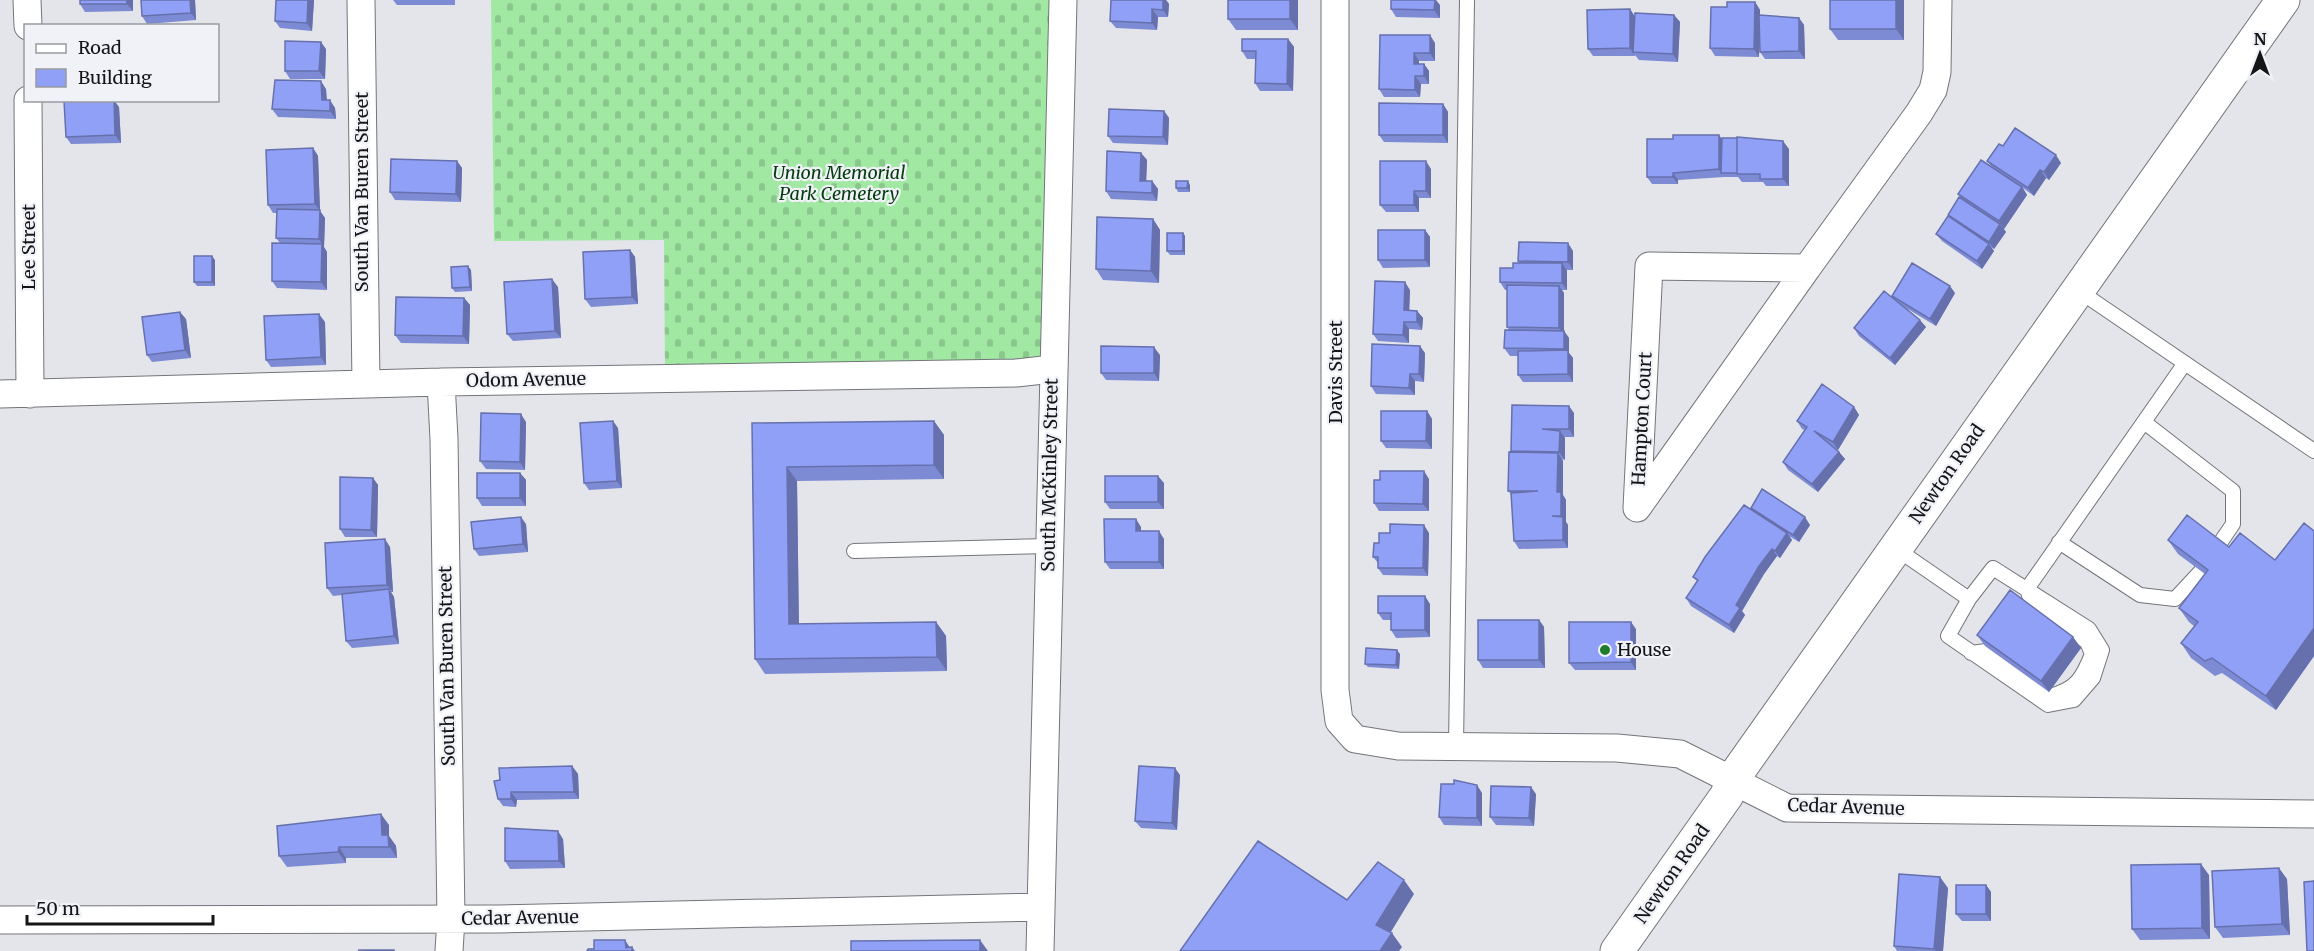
<svg xmlns="http://www.w3.org/2000/svg" width="2314" height="951" font-family="Merriweather,serif">
<style>
.cemetery{fill:url(#cemetery-stones)}
.lines{fill:none;stroke-linecap:round;stroke-linejoin:round}
.lane-casing{stroke:#73757a;stroke-width:16}
.street-casing{stroke:#73757a;stroke-width:29}
.primary-casing{stroke:#73757a;stroke-width:35}
.lane{stroke:#fff;stroke-width:14}
.street{stroke:#fff;stroke-width:27}
.primary{stroke:#fff;stroke-width:33}
.wall{fill:#7d8ad4}
.shaded-wall{fill:#6670ad}
.building{fill:#91a0f7;stroke:#6670ad;stroke-width:1.5}
.poi-dot{fill:#1f7c2c;stroke:#f0f2f8;stroke-width:2}
.labels{text-anchor:middle;stroke-width:4.5;stroke-linejoin:round;paint-order:stroke}
.park-label{font-size:18px;font-style:italic;fill:#023b0c;stroke:#f0f2f8}
.street-label{font-size:18px;fill:#151517;stroke:#f0f2f8}
.poi-label{font-size:18px;fill:#151517;stroke:#f0f2f8;text-anchor:start}
</style>
<defs>
<pattern id="cemetery-stones" width="16" height="16" patternUnits="userSpaceOnUse" patternTransform="scale(1.5)"><rect width="16" height="16" fill="#a1e9a3"/><path d="M2 7V4a2 2 0 0 1 4 0v3zM10 15v-3a2 2 0 0 1 4 0v3z" fill="#8ac78c"/></pattern>
</defs>
<rect width="100%" height="100%" fill="#e3e5eb"/>
<!-- cemetery -->
<path class="cemetery" d="M491 0H1054L1045 363 665 370 664 240 494 241Z"/>
<g class="lines">
<defs>
<path id="lane" d="M2079 291 2314 451
M2144 422 2233 491V524L2218 546
M2059 542 2140 595 2175 599 2201 571
M1895 548 1969 599
M854 551 1048 546
M1993 568 2089 629 2102 650 2093 678 2074 700 2048 705 1948 636 1969 599Z
M1971 653 1986 651 2050 696C2076 689 2082 679 2092 654L2087 642 2032 604 2027 589 2185 363
M1456 746 1467 0"/>
<path id="street" d="M27 0 28 26
M361 0 366 384
M1335 0V690L1339 721 1355 739 1398 746 1617 748 1680 754 1787 808 2314 814
M28 100 30 394
M1649 266 1807 268 1637 508Z
M1807 268 1919 113 1933 90 1937 72 1938 0
M441 382 444 439 451 919 449 951
M0 394 441 382 1016 373 1052 369
M0 920 498 919 1041 907
M1040 951 1063 0"/>
<path id="primary" d="M1617 951 1727 795 1732 780C1916 520 2099 260 2283 0"/>
</defs>
<!-- lane casing -->
<use href="#lane" class="lane-casing"/>
<!-- street casing -->
<use href="#street" class="street-casing"/>
<!-- primary casing -->
<use href="#primary" class="primary-casing"/>
<!-- lane -->
<use href="#lane" class="lane"/>
<!-- street -->
<use href="#street" class="street"/>
<!-- primary -->
<use href="#primary" class="primary"/>
</g>
<!-- wall -->
<path class="wall" d="M80 0H133V11L85 12 80 4Z
M195 0 196 20 147 24 142 16Z
M314 0 312 31 280 28 275 21Z
M393 0H455V5H397Z
M1111 0H1166L1169 4 1168 17H1158L1157 30 1116 28 1110 21Z
M1228 0H1298V30H1236L1228 19Z
M1904 0V40H1838L1830 29Z
M1755 2 1760 10V15L1799 18 1804 25 1805 59H1765L1760 52 1759 41V57L1715 56 1710 48 1727 7Z
M1440 5V18L1396 17 1391 9Z
M1630 9 1635 17 1674 15 1680 22 1678 62 1639 60 1635 55V56H1593L1588 49Z
M1380 35 1435 43V61H1419V64H1424L1429 71V84H1421L1420 97H1384L1379 89Z
M1288 39 1294 47 1293 91H1260L1255 83V59H1247L1242 51Z
M326 49 325 79H290L285 71Z
M326 89 327 100 335 108 336 119 278 117 272 109Z
M1443 104 1448 112V143L1384 142 1379 135Z
M119 107 121 143 71 144 66 137Z
M1164 111 1169 118 1168 145 1113 143 1108 136Z
M1722 138 1789 149V186H1766L1763 182H1742L1738 177H1724L1678 180V184H1652L1647 177Z
M2003 146 2061 163 2049 180 2046 178 2034 196 2023 188 2027 195 2004 229 2003 228 2006 232 1994 249 1991 247 1994 251 1982 269 1942 241 1936 234 1949 217 1948 215 1962 199 1958 194 1992 167 1987 161Z
M313 148 318 156 320 211 325 218 324 247 327 252V290L277 288 272 281 280 243 276 238 277 213H273L268 205Z
M1141 153 1147 160 1146 181H1152L1158 189 1157 201 1111 199 1106 191Z
M457 161 462 168 461 202 395 200 390 192Z
M1431 169V198H1419V212H1386L1380 205Z
M1190 185V192H1178L1176 188Z
M1153 219 1160 230 1159 283 1103 280 1096 269Z
M1425 230 1430 237V267L1383 268 1378 260Z
M1183 233 1185 236V255H1170L1167 251Z
M630 250 635 257 638 304 591 307 585 299Z
M1573 251V270H1566L1567 271V290H1562L1564 293V331L1569 338V353L1573 358V382H1523L1518 375V356H1510L1504 348 1509 330 1507 327V290H1505L1500 282 1513 268 1519 263 1518 261Z
M215 260V286H197L194 282Z
M471 270 472 291 455 292 452 288Z
M558 287 561 338 513 341 507 334Z
M1410 290 1409 310 1417 311 1423 318 1422 330 1409 329V343L1378 341 1373 334Z
M1955 293 1936 326 1906 308 1926 327 1895 365 1859 336 1854 328 1895 300 1892 296Z
M464 298 470 305 469 344 401 343 395 335Z
M186 319 191 358 152 362 147 355Z
M325 322 326 365 271 367 266 360Z
M1425 353 1424 382 1415 381V395L1376 394 1371 386Z
M1160 355 1159 381 1106 380 1101 373Z
M1854 407 1859 415 1838 450 1835 448 1839 452 1845 459 1818 492 1788 470 1783 462 1805 430 1802 429 1797 421Z
M1427 411 1432 419V449L1386 448 1381 441Z
M1574 413V437H1564L1565 438V460L1562 459 1563 461V495L1566 500V522L1568 525V548L1519 549 1514 541 1512 495 1508 491 1512 452 1511 451Z
M934 421 944 435V479L797 481 799 624 936 622 946 636 947 671 765 674 755 659 752 423Z
M526 422 525 470 486 469 480 461Z
M618 428 622 488 589 490 584 483Z
M520 473 526 480V506H482L477 498Z
M373 478 378 485 377 537H345L340 529Z
M1429 479V511H1379L1374 503Z
M1164 483V509H1110L1105 502Z
M1751 508 1810 525 1799 542 1789 536 1792 540 1780 558 1777 556 1764 574 1742 611 1745 615 1734 633 1691 606 1686 598 1697 581 1693 577 1754 512Z
M526 524 528 552 479 556 474 549Z
M1141 527V531L1164 539V569H1110L1105 562Z
M2314 531V656L2276 710 2222 673 2215 676 2191 658 2181 643 2194 626 2189 622 2179 608 2205 574 2178 554 2168 540 2229 547 2275 560Z
M1429 533 1428 576 1383 575 1378 568V563L1373 557 1379 543Z
M390 547 393 592H391L394 597 399 644 352 648 346 641 342 595 333 596 327 588Z
M1430 604V637L1396 638 1391 630V620H1383L1378 613Z
M1539 620 1544 627 1545 668H1483L1478 660Z
M1636 629V670H1575L1569 663Z
M1977 635 2073 637 2081 648 2049 692 1985 646Z
M1400 654 1399 669 1368 667 1365 664Z
M572 766 578 774 579 799 517 800 516 807 503 806 498 799Z
M1180 775 1177 830 1141 828 1135 821Z
M1482 793V826L1444 825 1439 817Z
M1536 794 1534 826 1496 825 1490 817Z
M389 825V836L396 846 397 858H346V863L287 867 279 856Z
M563 839 565 868 510 869 505 861Z
M2209 875 2210 939 2140 940 2132 929Z
M2287 879 2290 935 2223 938 2215 927Z
M1986 885 1991 892V921H1962L1956 914Z
M1948 888 1943 951H1897L1894 946Z"/>
<!-- shaded-wall -->
<path class="shaded-wall" d="M127 0H133V11L127 4Z
M190 0H195L196 20 191 13Z
M308 0H314L312 31 307 23Z
M1163 0H1166L1169 4 1168 17 1163 10Z
M1290 0H1298V30L1290 19Z
M1435 0H1436L1440 5V18L1434 10Z
M1896 0H1904V40L1896 29Z
M1755 2 1760 10 1759 57 1754 49Z
M1152 9 1158 17 1157 30 1152 23Z
M1630 9 1635 17 1633 52 1635 56 1630 48Z
M1674 15 1680 22 1678 62 1673 54Z
M1799 18 1804 25 1805 59 1799 51Z
M1430 35 1435 43V61L1430 53Z
M1288 39 1294 47 1293 91 1287 84Z
M321 42 326 49 325 79 319 71Z
M1414 53 1419 61V71L1414 64Z
M1424 64 1429 71V84L1424 76Z
M1415 76 1421 84 1420 97 1415 90Z
M321 81 326 89 327 108 322 100Z
M114 100 119 107 121 143 115 135Z
M330 100 335 108 336 119 330 111Z
M1443 104 1448 112V143L1443 135Z
M1164 111 1169 118 1168 145 1163 137Z
M1719 135 1724 142 1721 173 1719 169Z
M1783 141 1789 149V186L1783 179Z
M313 148 318 156 320 211 325 218 324 247 327 252V290L321 282 322 244 319 239 320 211 315 204Z
M1141 153 1147 160 1146 188 1140 181Z
M2056 155 2061 163 2049 180 2044 172Z
M457 161 462 168 461 202 456 194Z
M1426 161 1431 169V198L1426 191Z
M2040 170 2046 178 2034 196 2028 188Z
M1673 173 1678 180V184L1673 177Z
M1152 181 1158 189 1157 201 1152 193Z
M1188 181 1190 185V192L1187 188Z
M2022 187 2027 195 2004 229 1999 221Z
M1414 191 1419 198V212L1414 205Z
M1153 219 1160 230 1159 283 1151 271Z
M2000 224 2006 232 1994 249 1989 242Z
M1425 230 1430 237V267L1425 260Z
M1183 233 1185 236V255L1183 251Z
M1568 243 1573 251V270L1568 262Z
M1989 244 1994 251 1982 269 1977 261Z
M630 250 635 257 638 304 632 297Z
M212 256 215 260V286L212 282Z
M1562 263 1567 271V290L1562 283Z
M468 266 471 270 472 291 470 287Z
M552 279 558 287 561 338 555 331Z
M1405 282 1410 290 1409 318 1404 310Z
M1559 286 1564 293V331L1569 338V353L1573 358V382L1568 374V354L1564 349V335L1559 328Z
M1950 286 1955 293 1936 326 1930 319Z
M464 298 470 305 469 344 463 336Z
M1417 311 1423 318 1422 330 1417 322Z
M180 312 186 319 191 358 185 350Z
M319 314 325 322 326 365 321 357Z
M1920 320 1926 327 1895 365 1890 358Z
M1404 322 1409 329V343L1403 335Z
M1420 346 1425 353 1424 382 1419 374Z
M1154 347 1160 355 1159 381 1154 373Z
M1410 374 1415 381V395L1409 388Z
M1569 406 1574 413V437L1569 429Z
M1854 407 1859 415 1838 450 1833 442Z
M1427 411 1432 419V449L1426 441Z
M521 414 526 422 525 470 520 462Z
M613 421 618 428 622 488 617 481Z
M934 421 944 435V479L934 465Z
M1560 431 1565 438V460L1559 452Z
M1839 452 1845 459 1818 492 1812 484Z
M1558 453 1563 461V495L1566 500V522L1568 525V548L1563 540V518L1561 516 1557 492Z
M787 467 797 481 799 638 789 624Z
M1424 471 1429 479V511L1423 504Z
M520 473 526 480V506L520 498Z
M1158 476 1164 483V509L1158 502Z
M373 478 378 485 377 537 371 530Z
M521 517 526 524 528 552 523 544Z
M1805 517 1810 525 1799 542 1793 535Z
M1136 519 1141 527V539L1136 531Z
M1424 525 1429 533 1428 576 1423 568Z
M1159 531 1164 539V569L1159 562Z
M1787 533 1792 540 1780 558 1775 551Z
M385 539 390 547 393 592 387 585Z
M1772 549 1777 556 1764 574 1742 611 1745 615 1734 633 1729 625 1736 605 1759 566Z
M389 589 394 597 399 644 394 636Z
M1425 596 1430 604V637L1425 630Z
M1539 620 1544 627 1545 668 1539 660Z
M936 622 946 636 947 671 937 657Z
M1631 622 1636 629V670L1631 662Z
M2314 628V656L2276 710 2266 696Z
M2073 637 2081 648 2049 692 2041 681Z
M1397 650 1400 654 1399 669 1396 665Z
M572 766 578 774 579 799 574 792Z
M1175 768 1180 775 1177 830 1172 823Z
M1477 785 1482 793V826L1477 818Z
M1531 787 1536 794 1534 826 1529 818Z
M511 792 517 800 516 807 511 799Z
M381 814 389 825V836L396 846 397 858 382 835Z
M558 831 563 839 565 868 559 861Z
M339 847 346 858V863L338 852Z
M2201 864 2209 875 2210 939 2202 928Z
M2279 868 2287 879 2290 935 2282 924Z
M1940 877 1948 888 1943 951H1936L1934 949Z
M1404 880 1414 894 1386 940 1376 925Z
M1986 885 1991 892V921L1986 914Z
M1392 933 1402 947 1399 951H1380Z
M625 940 632 951V947L635 951H628L626 948Z
M980 940 988 951H980Z"/>
<!-- building -->
<path class="building" d="M80 0H127V4H80Z
M141 0H190L191 13 142 16Z
M276 0H308L307 23 275 21Z
M1111 0H1163V10L1152 9V23L1110 21Z
M1228 0H1290V19H1228Z
M1391 0H1435L1434 10 1391 9Z
M1830 0H1896V29H1830Z
M1727 2H1755L1754 49 1710 48 1711 7H1727Z
M1630 9V48L1588 49 1587 10Z
M1635 13 1674 15 1673 54 1633 52Z
M1759 15 1799 18V51L1760 52Z
M1380 35H1430V53H1414V64H1424V76H1415V90L1379 89Z
M1242 39H1288L1287 84 1255 83 1256 51H1242Z
M285 41 321 42 319 71H285Z
M275 80 321 81 322 100H330V111L272 109Z
M114 100 115 135 66 137 64 101Z
M1379 103 1443 104V135H1379Z
M1109 109 1164 111 1163 137 1108 136Z
M2015 128 2056 155 2044 172 2040 170 2028 188 1987 161 1999 144 2003 146Z
M1673 135H1719V169L1673 173V177H1647V139H1673Z
M1737 137 1783 141V179H1760V174H1737Z
M1722 138H1737V173H1721Z
M313 148 315 204 268 205 266 150Z
M1107 151 1141 153 1140 181H1152V193L1106 191Z
M391 159 457 161 456 194 390 192Z
M1981 160 2022 187 1999 221 1958 194Z
M1380 161H1426V191H1414V205H1380Z
M1176 181H1188L1187 188H1176Z
M1959 197 2000 224 1989 242 1948 215Z
M277 209 320 210 319 239 276 238Z
M1948 216 1989 244 1977 261 1936 234Z
M1097 217 1153 219 1151 271 1096 269Z
M1378 230H1425V260H1378Z
M1167 233H1183V251H1167Z
M1519 242 1568 243V262L1518 261Z
M272 243 322 244 321 282 272 281Z
M630 250 632 297 585 299 583 252Z
M194 256H212V282H194Z
M1513 263H1562V283L1500 282V268H1513Z
M1912 263 1950 286 1930 319 1892 296Z
M468 266 470 287 452 288 451 267Z
M552 279 555 331 507 334 504 282Z
M1375 281 1405 282 1404 310 1417 311V322H1404L1403 335 1373 334Z
M1507 285 1559 286V328L1507 327Z
M1884 291 1920 320 1890 358 1854 328Z
M396 297 464 298 463 336 395 335Z
M180 312 185 350 147 355 142 317Z
M319 314 321 357 266 360 264 316Z
M1505 330 1564 331V349L1504 348Z
M1372 344 1420 346 1419 374H1410L1409 388 1371 386Z
M1101 346 1154 347V373H1101Z
M1568 350V374L1518 375V351Z
M1822 384 1854 407 1833 442 1814 431 1839 452 1812 484 1783 462 1807 427 1797 421Z
M1512 405 1569 406V429H1542L1560 431 1559 452 1511 451Z
M1381 411H1427L1426 441H1381Z
M481 413 521 414 520 462 480 461Z
M613 421 617 481 584 483 580 423Z
M934 421V465L787 467 789 624 936 622 937 657 755 659 752 423Z
M1509 452 1558 453 1557 492H1561V516H1552L1563 517V540L1514 541 1511 493 1538 491H1508Z
M1380 471H1424L1423 504 1374 503V480H1380Z
M477 473H520V498H477Z
M1105 476H1158V502H1105Z
M340 477 373 478 371 530 340 529Z
M1762 489 1805 517 1793 535 1751 508Z
M1744 505 1787 533 1775 551 1772 549 1759 566 1736 605 1740 608 1729 625 1686 598 1698 580 1693 577 1705 557Z
M2187 515 2229 547 2240 533 2275 560 2304 523 2314 531V628L2266 696 2212 658 2205 661 2181 643 2198 622 2179 608 2208 570 2168 540Z
M521 517 523 544 474 549 471 522Z
M1104 519H1136V531H1159V562H1105Z
M1390 524 1424 525 1423 568H1378V557H1373L1374 543H1379V533H1390Z
M385 539 387 585 327 588 325 543Z
M389 589 394 636 346 641 342 594Z
M2010 590 2073 637 2041 681 1977 635Z
M1378 596H1425V630H1391V613H1378Z
M1478 620H1539V660H1478Z
M1569 622H1631V662L1569 663Z
M1366 648 1397 650 1396 665 1365 664Z
M572 766 574 792H511V799H498L494 781 500 780 499 768Z
M1139 766 1175 768 1172 823 1135 821Z
M1454 780 1477 785V818L1439 817 1441 784H1454Z
M1491 786 1531 787 1529 818 1490 817Z
M381 814 382 835H388L389 847H339L338 852 279 856 277 826Z
M505 828 558 831 559 861H505Z
M1258 841 1347 900 1378 862 1404 880 1376 925 1392 933 1380 951H1180Z
M2201 864 2202 928 2132 929 2131 865Z
M2279 868 2282 924 2215 927 2212 871Z
M1899 874 1940 877 1934 949 1894 946Z
M2314 881V951H2307L2304 882Z
M1956 885H1986V914H1956Z
M594 940H625L626 948 632 947V951H587L588 949H594Z
M980 940V951H851V941Z
M358 950H394V951Z"/>
<!-- markers -->
<circle class="poi-dot" cx="1605" cy="650" r="6"/>
<g class="labels">
<!-- park labels -->
<g class="park-label">
<text x="839" y="179">Union Memorial<tspan x="839" dy="21">Park Cemetery</tspan></text>
</g>
<!-- street labels -->
<g class="street-label">
<text transform="translate(362 192) rotate(-90)" y="6">South Van Buren Street</text>
<text transform="translate(29 247) rotate(-90)" y="6">Lee Street</text>
<text transform="translate(1336 372) rotate(-90)" y="6">Davis Street</text>
<text transform="translate(526 380) rotate(-1)" y="6">Odom Avenue</text>
<text transform="translate(1642 419) rotate(-87)" y="6">Hampton Court</text>
<text transform="translate(1947 474) rotate(-55)" y="6">Newton Road</text>
<text transform="translate(1050 475) rotate(-89)" y="6">South McKinley Street</text>
<text transform="translate(447 666) rotate(-91)" y="6">South Van Buren Street</text>
<text transform="translate(1846 807) rotate(2)" y="6">Cedar Avenue</text>
<text transform="translate(1672 874) rotate(-55)" y="6">Newton Road</text>
<text transform="translate(520 918) rotate(-1)" y="6">Cedar Avenue</text>
</g>
<!-- poi labels -->
<g class="poi-label">
<text x="1617" y="656">House</text>
</g>
</g>
<!-- legend -->
<rect x="24" y="24" width="195" height="78" fill="#f0f2f8" stroke="#989a9e" stroke-width="1.5"/>
<rect x="36" y="44" width="30" height="9" fill="#ffffff" stroke="#989a9e" stroke-width="1.5"/>
<text x="78" y="54" font-size="18" fill="#151517">Road</text>
<rect x="36" y="69" width="30" height="18" fill="#91a0f7" stroke="#989a9e" stroke-width="1.5"/>
<text x="78" y="84" font-size="18" fill="#151517">Building</text>
<!-- north arrow -->
<g transform="translate(2260 54)" stroke="#f0f2f8" stroke-width="4.5" paint-order="stroke">
<path d="M0-4.5L10 22L0 15L-10 22Z" fill="#151517"/>
<text y="-9" font-size="16" font-weight="bold" text-anchor="middle" fill="#151517">N</text>
</g>
<!-- scale -->
<path d="M27 915v9h186v-9" fill="none" stroke="#151517" stroke-width="3"/>
<text x="36" y="915" font-size="18" fill="#151517" stroke="#f0f2f8" stroke-width="4.5" paint-order="stroke">50 m</text>
</svg>
